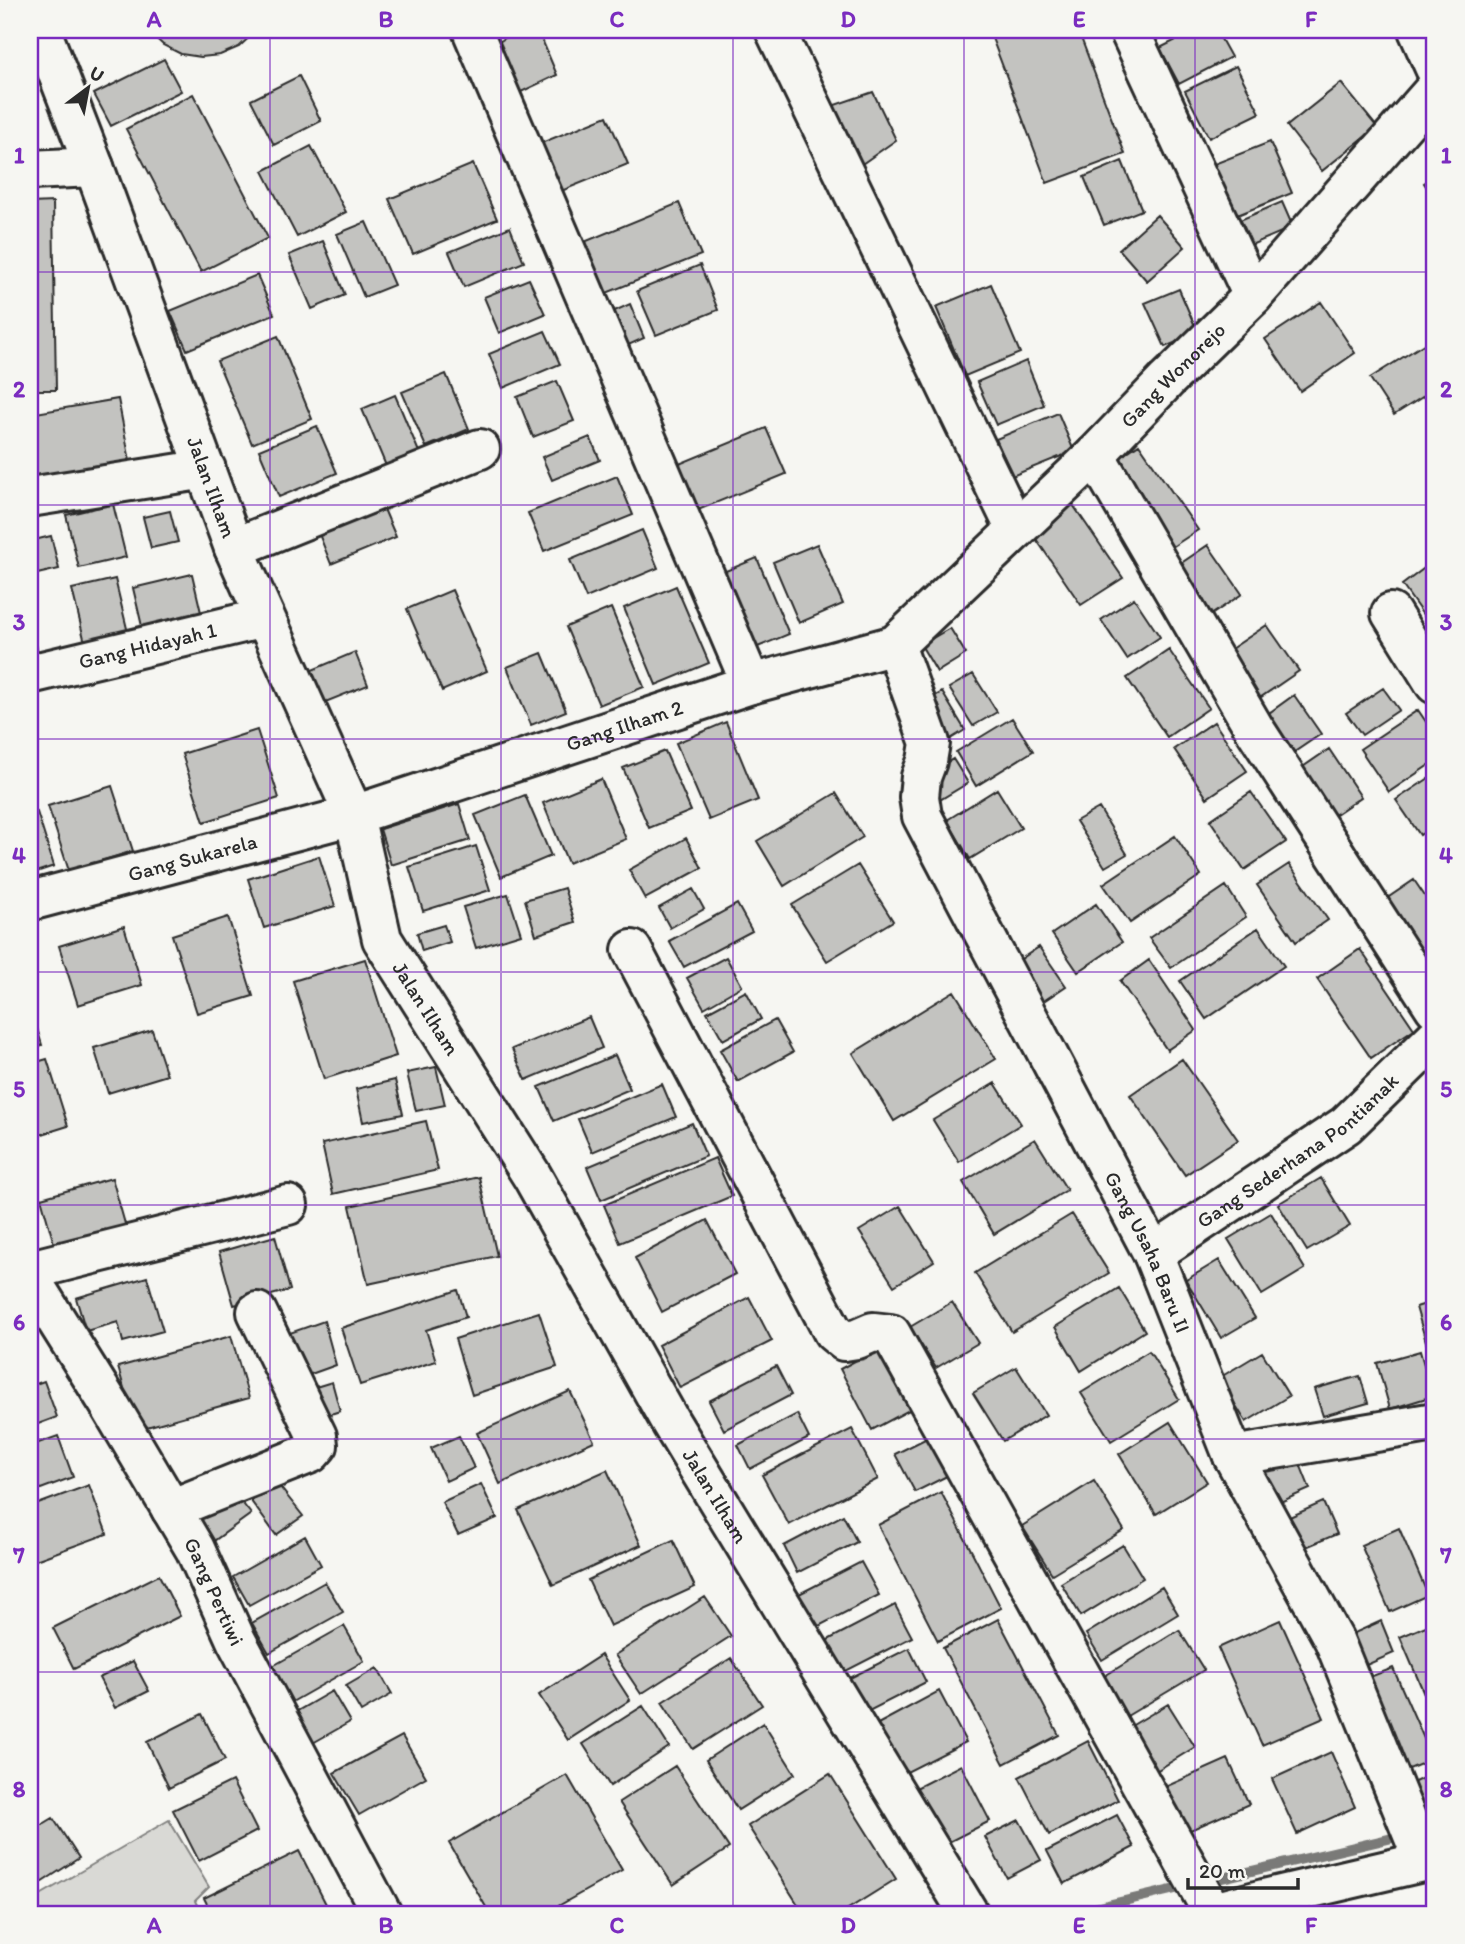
<svg xmlns="http://www.w3.org/2000/svg" width="1465" height="1944" font-family="Itim,sans-serif">
<style>
.green{fill:#d9d9d5;stroke:#828280;stroke-width:2}
.lines{fill:none;stroke-linecap:round;stroke-linejoin:round}
.stream{stroke:#7a7a78;stroke-width:10}
.building{fill:#c3c3c0;stroke:#2b2b2b;stroke-width:2}
.minor-casing{stroke:#2b2b2b;stroke-width:44}
.minor{stroke:#f6f6f2;stroke-width:38}
.grid{fill:none;stroke:#7b2cbf;stroke-width:2;stroke-opacity:0.55}
.labels{text-anchor:middle;stroke-width:5;stroke-linejoin:round;paint-order:stroke}
.street-label{font-size:21px;fill:#2b2b2b;stroke:#f6f6f2}
.neatline{fill:none;stroke:#7b2cbf;stroke-width:2.5}
.grid-label{font-size:23px;text-anchor:middle;font-weight:bold;fill:#7b2cbf}
</style>
<rect width="100%" height="100%" fill="#f6f6f2"/>
<filter id="ink" filterUnits="userSpaceOnUse"><feTurbulence type="fractalNoise" baseFrequency=".0143" numOctaves="2"/><feDisplacementMap in="SourceGraphic" scale="14" xChannelSelector="R" yChannelSelector="G"/><feConvolveMatrix kernelMatrix="1 2 1 2 8 2 1 2 1" color-interpolation-filters="sRGB"/></filter>
<g filter="url(#ink)">
<!-- green -->
<path class="green" d="M169 1820 209 1887 195 1901 202 1914H34L30 1907V1901Z"/>
<g class="lines">
<!-- stream -->
<path class="stream" d="M1069 1914 1435 1828"/>
</g>
<!-- building -->
<path class="building" d="M147 30H257L239 47 220 55 201 57 181 54 163 45Z
M517 30H538L557 75 519 93 496 44Z
M989 30H1078L1125 154 1047 183Z
M1154 30H1174L1157 37Z
M1196 30H1216L1231 57 1179 84 1160 48Z
M164 59 181 91 111 126 94 94Z
M1236 66 1260 113 1209 138 1185 91Z
M299 76 321 121 274 145 251 100Z
M1341 83 1377 127 1322 171 1287 126Z
M873 92 896 140 852 171 823 109Z
M193 94 268 238 201 272 126 129Z
M607 116 628 164 549 196 529 148Z
M1270 142 1292 193 1230 218 1209 166Z
M311 146 346 212 297 237 263 171Z
M1122 161 1142 210 1104 225 1084 177Z
M473 164 497 219 413 254 389 199Z
M1435 175V200L1424 183Z
M53 202 56 390H30V203Z
M1282 202 1293 227 1244 248 1233 223Z
M679 203 701 255 594 298 572 247Z
M1157 215 1185 247 1147 281 1119 249Z
M366 222 394 285 364 297 337 234Z
M510 227 524 262 464 287 449 252Z
M323 241 345 295 312 309 289 255Z
M700 265 718 310 656 335 637 291Z
M257 275 274 314 187 350 170 311Z
M529 279 545 314 499 333 484 297Z
M991 284 1020 353 965 376 936 307Z
M1179 289 1198 333 1165 347 1145 303Z
M1321 302 1355 353 1300 391 1265 339Z
M630 304 644 338 615 351 601 317Z
M545 331 560 364 503 388 489 354Z
M278 336 312 419 252 444 217 361Z
M1435 337V389L1394 415 1370 378Z
M1026 361 1044 405 996 425 977 382Z
M446 374 469 429 426 447 402 392Z
M557 381 574 421 533 437 517 397Z
M395 395 419 452 386 466 362 409Z
M118 399 130 461 30 480V414Z
M1058 413 1074 451 1012 476 996 439Z
M317 426 337 473 279 497 259 450Z
M766 428 786 474 686 515 667 469Z
M590 437 600 460 552 480 542 457Z
M1139 444 1198 530 1163 553 1104 468Z
M617 476 633 515 544 551 528 513Z
M381 502 396 537 331 564 317 529Z
M1071 502 1123 578 1081 605 1030 530Z
M113 504 126 557 79 568 66 515Z
M170 511 178 542 151 548 143 517Z
M642 530 658 568 586 598 570 560Z
M51 536 59 569 33 575 30 558V541Z
M817 544 843 604 799 623 773 562Z
M1208 545 1242 594 1205 619 1171 570Z
M757 558 789 634 748 651 716 575Z
M1435 560V627L1433 629 1402 585Z
M192 574 204 625 145 639 133 588Z
M115 579 130 641 87 651 72 589Z
M676 586 709 663 656 685 624 608Z
M452 590 487 671 442 691 407 609Z
M1134 598 1160 637 1127 659 1101 620Z
M611 608 644 687 599 705 566 627Z
M30 618 39 658 30 660Z
M1267 625 1299 671 1251 704 1219 657Z
M950 628 966 654 937 672 921 645Z
M1169 650 1209 708 1167 737 1127 678Z
M355 652 368 685 318 705 305 673Z
M542 653 566 711 531 725 507 667Z
M973 674 997 712 973 726 949 688Z
M1383 688 1399 710 1362 735 1346 713Z
M942 692 965 730 944 743 920 705Z
M1294 695 1321 734 1281 761 1255 723Z
M1418 710 1435 735V761L1389 792 1360 749Z
M1012 718 1033 751 976 786 956 752Z
M726 722 758 800 709 820 676 743Z
M1214 722 1247 771 1207 798 1174 749Z
M257 730 279 798 204 822 182 754Z
M1329 749 1361 797 1327 820 1294 773Z
M665 751 691 811 649 828 623 768Z
M953 759 968 783 938 801 924 777Z
M1435 774V825L1420 835 1396 800Z
M601 779 626 839 568 863 543 803Z
M112 786 133 851 69 871 48 806Z
M997 789 1021 828 970 859 947 820Z
M1251 792 1286 842 1244 870 1210 820Z
M836 793 863 837 784 886 757 841Z
M525 795 551 856 501 877 475 815Z
M459 804 470 840 391 865 380 829Z
M1099 808 1127 854 1105 867 1076 821Z
M37 812 54 866 30 874V814Z
M1175 836 1201 875 1130 923 1103 884Z
M686 838 702 868 645 899 629 870Z
M476 846 490 890 423 911 409 867Z
M319 856 335 906 264 928 248 879Z
M1289 864 1328 920 1296 942 1257 885Z
M858 865 893 921 827 961 792 905Z
M1414 880 1435 911V978L1383 901Z
M1226 886 1246 917 1171 968 1149 938Z
M564 888 575 922 536 935 525 900Z
M693 889 704 909 670 928 659 908Z
M508 894 521 934 476 948 463 907Z
M737 904 752 931 684 967 669 941Z
M1096 904 1122 942 1078 972 1052 934Z
M228 917 253 996 197 1013 172 935Z
M444 925 450 942 422 951 417 933Z
M124 926 142 985 78 1005 59 946Z
M1258 928 1284 966 1206 1019 1180 981Z
M1039 947 1066 986 1039 1004 1012 965Z
M1360 949 1414 1029 1371 1058 1317 979Z
M726 957 742 986 704 1008 687 978Z
M365 959 396 1056 324 1079 293 981Z
M1149 960 1196 1030 1167 1050 1120 981Z
M746 991 761 1019 723 1040 707 1012Z
M954 991 996 1059 894 1121 853 1053Z
M30 1005 42 1045 30 1049Z
M589 1017 602 1048 526 1080 512 1049Z
M775 1020 793 1052 738 1082 720 1050Z
M152 1030 167 1075 108 1093 94 1048Z
M615 1055 630 1089 554 1121 539 1087Z
M47 1059 68 1126 30 1138V1064Z
M1182 1059 1238 1140 1185 1175 1130 1095Z
M436 1067 445 1105 416 1111 407 1073Z
M395 1080 403 1114 363 1122 356 1089Z
M995 1083 1021 1124 959 1162 933 1120Z
M662 1084 676 1117 592 1152 578 1119Z
M426 1121 438 1170 333 1194 322 1144Z
M692 1123 706 1156 601 1200 587 1167Z
M1035 1139 1067 1190 994 1234 963 1182Z
M715 1158 732 1196 620 1243 604 1205Z
M479 1177 497 1256 368 1284 350 1206Z
M112 1178 127 1231 56 1251 41 1198Z
M1321 1178 1350 1226 1307 1251 1278 1204Z
M900 1206 934 1261 894 1286 859 1231Z
M1271 1213 1305 1269 1262 1295 1228 1239Z
M1072 1214 1109 1273 1012 1332 975 1273Z
M707 1220 735 1274 662 1312 635 1258Z
M275 1236 290 1290 234 1305 219 1252Z
M1219 1260 1255 1318 1221 1338 1186 1280Z
M147 1277 163 1331 123 1342 118 1322 86 1331 76 1298Z
M1119 1288 1145 1331 1081 1371 1055 1327Z
M458 1290 466 1317 426 1330 436 1361 360 1385 341 1328Z
M749 1297 772 1341 680 1388 658 1345Z
M1435 1301V1373L1416 1307Z
M952 1302 978 1343 936 1368 910 1327Z
M539 1312 557 1367 472 1395 455 1339Z
M324 1321 336 1365 300 1378 284 1335Z
M231 1336 249 1398 136 1430 118 1367Z
M881 1347 913 1408 872 1430 840 1369Z
M1149 1351 1179 1399 1111 1441 1081 1393Z
M1420 1351 1433 1396 1390 1409 1377 1363Z
M1262 1352 1289 1396 1246 1422 1219 1378Z
M776 1366 791 1395 724 1430 709 1401Z
M1016 1367 1046 1415 1003 1441 973 1393Z
M1360 1376 1368 1403 1323 1416 1314 1389Z
M44 1381 57 1417 30 1427V1386Z
M332 1382 340 1411 318 1418 306 1390Z
M570 1391 594 1441 500 1484 477 1433Z
M797 1414 809 1438 750 1469 738 1445Z
M1170 1422 1207 1482 1156 1514 1119 1454Z
M852 1429 878 1479 789 1525 762 1475Z
M58 1436 73 1477 30 1493V1446Z
M459 1436 474 1468 446 1481 431 1448Z
M927 1438 947 1476 915 1492 895 1454Z
M1296 1454 1310 1489 1269 1507 1254 1472Z
M607 1470 641 1545 553 1585 518 1510Z
M272 1477 303 1516 276 1535 245 1493Z
M1094 1481 1124 1530 1052 1574 1022 1526Z
M481 1484 497 1518 458 1535 442 1502Z
M89 1485 107 1534 30 1562V1507Z
M233 1491 251 1514 211 1543 194 1521Z
M941 1492 1001 1608 938 1641 878 1525Z
M1323 1502 1337 1534 1299 1550 1285 1519Z
M843 1515 857 1542 797 1573 784 1546Z
M1399 1528 1428 1595 1390 1612 1361 1545Z
M305 1536 321 1565 249 1605 233 1577Z
M673 1540 695 1587 610 1626 588 1580Z
M1123 1545 1143 1578 1081 1616 1061 1583Z
M861 1562 879 1595 817 1627 799 1594Z
M159 1575 180 1616 74 1669 53 1628Z
M325 1582 343 1612 269 1653 252 1623Z
M1162 1587 1178 1614 1102 1660 1086 1634Z
M705 1597 731 1636 641 1694 615 1655Z
M895 1605 912 1637 842 1673 826 1641Z
M998 1619 1059 1735 1004 1764 943 1648Z
M1280 1620 1324 1718 1262 1745 1218 1648Z
M1381 1621 1394 1653 1355 1670 1341 1639Z
M1435 1622V1719L1400 1637Z
M344 1626 364 1661 292 1702 271 1667Z
M1179 1630 1204 1670 1127 1716 1103 1677Z
M909 1648 926 1682 863 1714 846 1680Z
M601 1655 630 1700 568 1740 539 1695Z
M731 1658 762 1705 693 1749 662 1702Z
M133 1661 149 1691 115 1708 99 1678Z
M377 1668 392 1694 361 1712 346 1686Z
M1393 1668 1433 1759 1402 1772 1362 1680Z
M332 1691 350 1722 311 1744 294 1713Z
M939 1691 966 1742 899 1776 874 1726Z
M1168 1704 1195 1747 1143 1779 1116 1735Z
M643 1706 669 1747 610 1786 583 1744Z
M202 1714 225 1760 169 1788 147 1742Z
M763 1723 795 1774 738 1810 706 1760Z
M402 1736 426 1777 359 1815 334 1773Z
M1088 1741 1118 1800 1049 1835 1019 1777Z
M1331 1752 1355 1807 1297 1834 1272 1779Z
M1228 1759 1249 1804 1186 1832 1165 1787Z
M961 1765 990 1821 941 1846 912 1790Z
M675 1766 729 1848 673 1885 619 1802Z
M1434 1773 1435 1803 1419 1810 1408 1785Z
M830 1774 896 1879 840 1914H804L748 1826Z
M567 1775 622 1870 544 1914H490L449 1843Z
M232 1781 257 1831 199 1861 173 1810Z
M1117 1815 1134 1847 1064 1884 1047 1851Z
M53 1818 79 1858 30 1890V1832Z
M1019 1820 1041 1860 1007 1878 985 1837Z
M299 1851 331 1914H212L204 1898Z"/>
<g class="lines">
<defs>
<g id="minor">
<path id="s1" d="M41 30 94 167 234 548 354 815 382 939 532 1176 671 1423 969 1914"/>
<path d="M472 30 751 684"/>
<path d="M775 30 1016 530"/>
<path d="M1129 30 1253 296"/>
<path d="M1418 30 1435 68"/>
<path d="M30 170 94 167"/>
<path d="M1095 455 1254 728 1435 1008"/>
<path d="M30 497 206 469"/>
<path d="M234 548 480 449"/>
<path d="M1391 613 1435 684"/>
<path id="s2" d="M895 645 930 743 927 761 921 777 919 797 922 816 1153 1254 1233 1456 1334 1640 1424 1862"/>
<path id="s3" d="M30 674 264 618"/>
<path id="s4" d="M30 901 354 815 751 684 895 645 1095 455 1167 380 1253 296 1435 89"/>
<path d="M632 950 833 1332 844 1341 857 1339 873 1332 891 1334 1213 1913"/>
<path id="s5" d="M1153 1254 1346 1125 1435 1038"/>
<path d="M30 1270 288 1205"/>
<path id="s6" d="M30 1278 109 1404 195 1549 236 1640 382 1914"/>
<path d="M1233 1456 1435 1422"/>
<path d="M171 1509 311 1453 318 1445 317 1436 257 1312"/>
<path d="M1206 1914 1264 1899 1435 1859"/>
</g>
</defs>
<!-- minor casing -->
<use href="#minor" class="minor-casing"/>
<!-- minor -->
<use href="#minor" class="minor"/>
</g>
</g>
<!-- grid -->
<path class="grid" d="M270 30V1914M501 30V1914M733 30V1914M964 30V1914M1195 30V1914M30 272H1435M30 505H1435M30 739H1435M30 972H1435M30 1205H1435M30 1439H1435M30 1672H1435"/>
<g class="labels">
<!-- street labels -->
<g class="street-label">
<text dy="7" stroke="none"><textPath href="#s4" startOffset="1290">Gang Wonorejo</textPath></text>
<text dy="7" stroke="none"><textPath href="#s1" startOffset="488">Jalan Ilham</textPath></text>
<text dy="7" stroke="none"><textPath href="#s3" startOffset="121">Gang Hidayah 1</textPath></text>
<text dy="7" stroke="none"><textPath href="#s4" startOffset="620">Gang Ilham 2</textPath></text>
<text dy="7" stroke="none"><textPath href="#s4" startOffset="168">Gang Sukarela</textPath></text>
<text dy="7" stroke="none"><textPath href="#s1" startOffset="1055">Jalan Ilham</textPath></text>
<text dy="7" stroke="none"><textPath href="#s5" startOffset="178">Gang Sederhana Pontianak</textPath></text>
<text dy="7" stroke="none"><textPath href="#s2" startOffset="670">Gang Usaha Baru II</textPath></text>
<text dy="7" stroke="none"><textPath href="#s1" startOffset="1622">Jalan Ilham</textPath></text>
<text dy="7" stroke="none"><textPath href="#s6" startOffset="364">Gang Pertiwi</textPath></text>
</g>
</g>
<!-- margin -->
<rect width="1465" height="1944" fill="none" stroke="#f6f6f2" stroke-width="77"/>
<!-- north arrow -->
<g transform="translate(88 88) rotate(32)" stroke="#f6f6f2" stroke-width="5" paint-order="stroke">
<path d="M0-5L12 26L0 18L-12 26Z" fill="#2b2b2b"/>
<text y="-10" font-size="19" font-weight="bold" text-anchor="middle" fill="#2b2b2b">U</text>
</g>
<!-- scale -->
<path d="M1188 1878v10h110v-10" fill="none" stroke="#2b2b2b" stroke-width="3.5"/>
<text x="1199" y="1878" font-size="21" fill="#2b2b2b" stroke="#f6f6f2" stroke-width="5" paint-order="stroke">20 m</text>
<rect x="38" y="38" width="1388" height="1868" class="neatline"/>
<g class="grid-label">
<text x="154" y="27">A</text>
<text x="386" y="27">B</text>
<text x="617" y="27">C</text>
<text x="848" y="27">D</text>
<text x="1079" y="27">E</text>
<text x="1311" y="27">F</text>
<text x="19" y="163">1</text>
<text x="1446" y="163">1</text>
<text x="19" y="397">2</text>
<text x="1446" y="397">2</text>
<text x="19" y="630">3</text>
<text x="1446" y="630">3</text>
<text x="19" y="863">4</text>
<text x="1446" y="863">4</text>
<text x="19" y="1097">5</text>
<text x="1446" y="1097">5</text>
<text x="19" y="1330">6</text>
<text x="1446" y="1330">6</text>
<text x="19" y="1563">7</text>
<text x="1446" y="1563">7</text>
<text x="19" y="1797">8</text>
<text x="1446" y="1797">8</text>
<text x="154" y="1933">A</text>
<text x="386" y="1933">B</text>
<text x="617" y="1933">C</text>
<text x="848" y="1933">D</text>
<text x="1079" y="1933">E</text>
<text x="1311" y="1933">F</text>
</g>
</svg>
